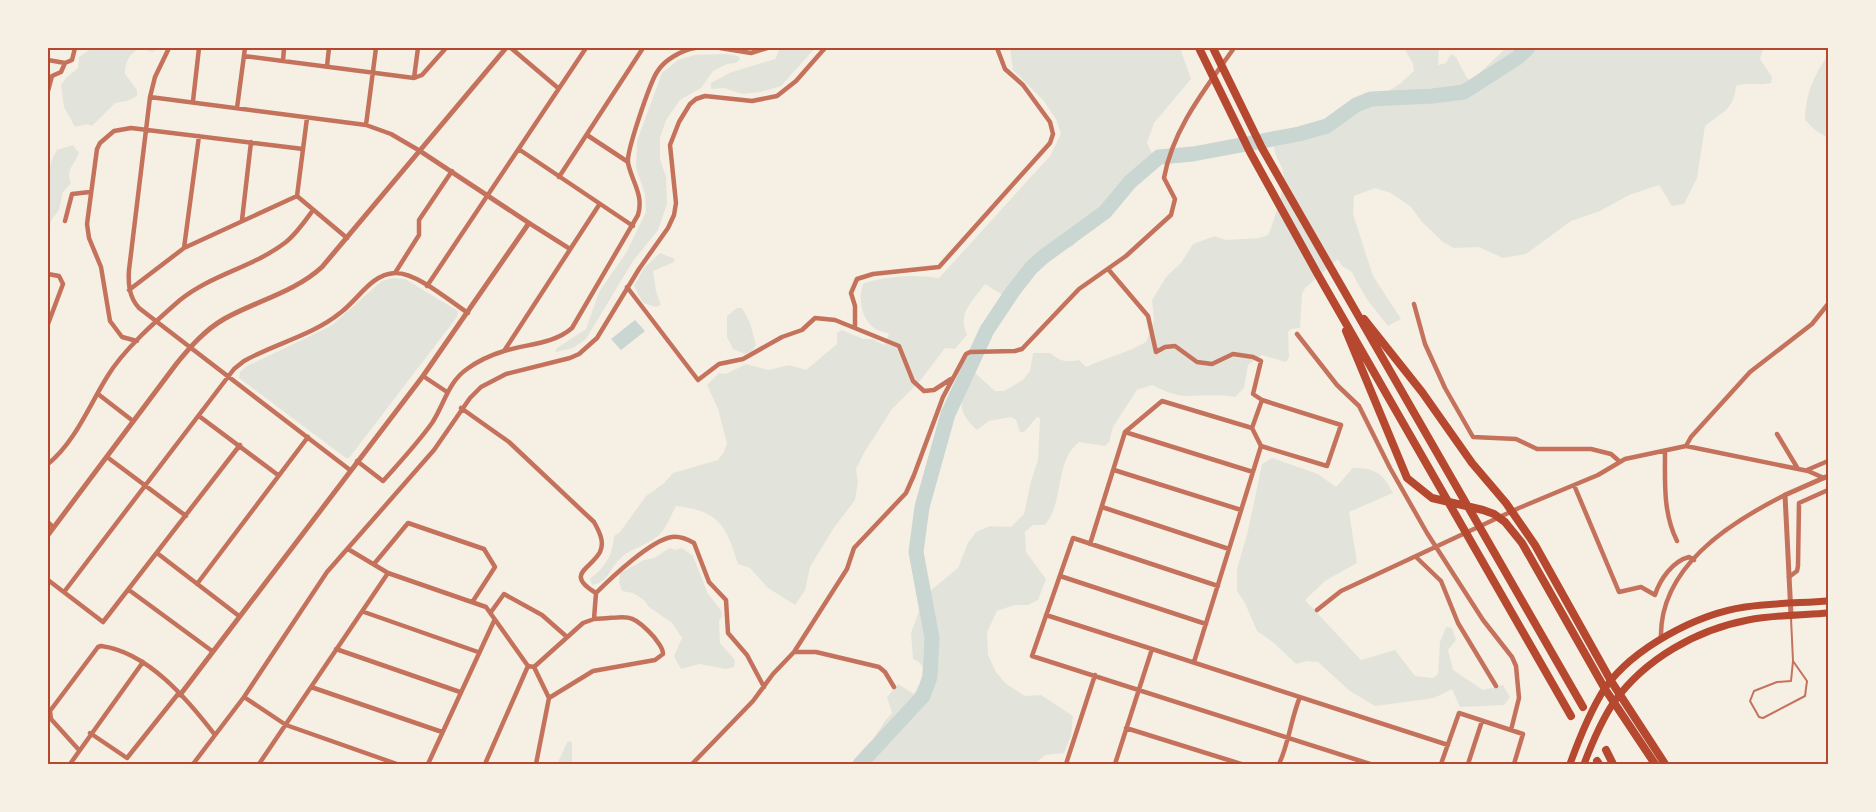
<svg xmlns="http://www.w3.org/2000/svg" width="1876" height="812" font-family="'Asap Condensed',sans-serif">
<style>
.green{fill:#e2e4dc}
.water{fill:#c9d6d2}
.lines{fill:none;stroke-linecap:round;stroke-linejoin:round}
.river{stroke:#c9d6d2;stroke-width:15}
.service{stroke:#c5725c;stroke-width:2}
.minor{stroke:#c5725c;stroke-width:4.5}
.tertiary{stroke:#c5725c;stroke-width:5}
.trunk{stroke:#b5482f;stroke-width:7}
.motorway{stroke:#b5482f;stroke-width:8}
.neatline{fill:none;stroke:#b5482f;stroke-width:2}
</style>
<rect width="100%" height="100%" fill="#f6efe4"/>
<!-- green -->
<path class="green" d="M92 48H160L152 52 140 48C129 54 125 61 125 74L137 90V96L127 101 115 103 92 126 87 124 75 127 64 107 61 85 67 77 78 68 79 57Z
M780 48H815L781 86 760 92 742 94 724 88 711 89V83L729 73 775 59Z
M1010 48H1180L1191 79 1154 123 1147 143 1153 155 1073 246 1030 266 1006 297 985 284C973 301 957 313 967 335L955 349 945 348 920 381 892 409 864 453 856 469 858 482 855 500 833 529 810 567 805 590 795 605 768 588 750 568 738 564C726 525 719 511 676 506 670 517 665 532 654 539 644 546 628 550 620 559 609 569 609 582 592 585L590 579C605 567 613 555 614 536L620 532 646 496 663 484 673 473 718 460 724 452 727 443 718 409 707 385 719 373 726 374 746 364 769 370 789 365 806 370 837 344V333L842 330 863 339H872L884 345 889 334C885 332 878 331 874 328 861 318 857 296 864 283 888 276 914 274 939 278L1050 156 1061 134 1056 119 1044 101 1013 70Z
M1404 48H1439L1438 65 1446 63 1451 54 1456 57 1467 78 1471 81 1506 48H1766L1763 50 1760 59 1772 77 1771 83C1759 86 1747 82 1736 86 1734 110 1722 112 1705 126L1697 178 1684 204 1672 206 1659 185 1629 195 1600 211 1571 221 1526 254 1503 258 1479 247 1454 248 1443 242 1422 222 1411 207 1391 193 1375 188 1354 196 1353 214 1373 276 1401 319 1388 326 1366 298 1351 271 1342 266 1338 259 1305 288 1302 294 1300 328 1291 329 1288 332 1289 357 1286 362 1262 355 1248 365 1244 388 1235 397C1218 394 1204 396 1187 396 1174 396 1163 390 1152 385L1137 390 1113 427 1109 442 1105 446 1079 442C1054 462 1065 501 1045 525H1033L1025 532 1026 552 1046 579 1038 600 1028 605H1014L997 611 987 632 988 655 996 672 1006 684 1025 696 1041 695 1073 716 1071 736 1064 753 1045 755 1035 764H857L885 721 892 713 887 697 898 684 914 694 921 681 923 668 919 662 913 659 911 633 925 595 958 568 968 543 976 532 990 526 1011 527 1024 514 1031 481 1038 460 1040 418 1037 417 1024 432H1020L1016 420 1011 417 989 421 977 430C953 408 961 398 974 372L995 391H1004L1023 380 1030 371 1033 353H1050C1060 361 1066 363 1079 360L1086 367C1106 358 1127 353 1146 342L1154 320 1152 300 1166 277 1181 263 1193 244 1215 236 1226 240 1259 238 1268 235C1274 222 1286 184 1283 171 1280 161 1274 156 1274 145L1292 142 1354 113 1401 83 1414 71 1413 64Z
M1826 48H1828V138L1815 130 1805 120C1805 95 1814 75 1828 55Z
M726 54 738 56 740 59 736 63 727 64 713 71 701 88 680 100 666 120 660 138V159L666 177 667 204 658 230 633 261 586 339 573 348 555 352 557 348 586 329 599 292 626 253 646 212 645 194 636 168 637 141 662 73 678 60 695 55Z
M73 145 79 153C75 164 65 170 71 183L63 192 59 210 52 219 48 235C47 207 42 173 57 150Z
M660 253 675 259 674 262 653 271 656 291 661 305 656 307 643 303 634 286 644 268Z
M392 278 405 279 458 311 457 317 349 458H346L239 378 240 372 247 366 331 326 375 287 382 281Z
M737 308H742L750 323 756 345 752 351 745 354 733 349 727 337V316Z
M1272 458 1318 474 1336 487 1353 468C1375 468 1383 473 1393 493L1349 512 1357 563 1325 581 1305 600 1361 660 1395 650 1415 676 1433 678 1438 674 1440 642 1446 627 1452 628 1456 640 1448 650 1453 670 1483 690 1503 685 1510 697 1504 705 1460 707 1452 689 1434 698 1375 706 1350 691 1318 662 1307 661 1296 664 1274 643 1257 631 1245 603 1237 591V569L1248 531 1262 464Z
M670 548 675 550 682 548 693 556 708 594 721 610 722 616 719 621 720 643 735 660 734 667 726 669 699 664 681 669 674 656 682 638 672 623 649 607 644 600 633 593 622 591 619 583 620 573 644 560 654 558Z
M568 741 572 742V764H557Z"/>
<!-- water -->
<path class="water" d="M635 320 645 331 621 350 611 339Z"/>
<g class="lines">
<!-- river -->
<path class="river" d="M860 764 923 696 930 677 932 638 916 552 922 507 948 414 987 330 1013 291 1031 268 1043 257 1105 212 1130 182 1159 157 1193 154 1299 134 1327 126 1356 105 1371 99 1433 96 1464 92 1517 58 1528 48"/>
<!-- service -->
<path class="service" d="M1791 618 1793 661 1791 681 1777 682 1754 691 1750 701 1759 717 1763 718 1805 696 1807 681 1793 661"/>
<!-- minor -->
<path class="minor" d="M169 48 155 77 150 97 129 270C128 284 129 297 139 308L350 470
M511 48 558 88
M720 48 751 53 767 48
M244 56 414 78 422 75 446 48
M48 60 65 63
M283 61 284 48
M327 66 329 48
M414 78 418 48
M48 91 52 76 61 72 65 63 72 60 75 48
M150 97 366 125 391 134 420 151
M193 101 199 48
M237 108 245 48
M366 125 376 48
M587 135 628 162
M520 150 633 226
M559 177 643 48
M297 196 307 118
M297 196 347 238
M242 220 251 142
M65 221 72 194 90 192
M529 223 570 249
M184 248 199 136
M1108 269 1148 316 1156 352 1165 347 1175 346 1197 362 1212 364 1233 354 1253 357 1261 361 1253 394 1262 400
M395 273 419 235V220L452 171
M48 274 59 276 63 284 48 324
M427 286 586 48
M627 287 698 380 719 364 743 359 782 337 802 330 815 318 835 320 899 346 913 381 924 391 934 390 951 379
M129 290 184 248 297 196
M1414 304 1425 344 1445 388 1473 437 1516 439 1537 449H1591L1611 454 1619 461
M855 328V306L851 293 857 279 873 274 939 267 1050 143 1053 134 1050 122 1023 85 1005 69 997 48
M1297 334 1337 385 1359 406 1390 468 1427 533 1483 620 1512 657 1516 666 1519 698 1511 730
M137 341 122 337 110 321 101 267 89 238 87 224 97 149 100 143 114 131 131 128 303 149
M504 351 599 205
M423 376 447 392
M98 394 133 421
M461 408 509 442 594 522C599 531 605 542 600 552 591 569 564 574 596 593 611 578 651 540 672 537 680 536 687 539 694 543L709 582 726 600 728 633 747 655 764 687
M199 416 278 475
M1252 428 1262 400 1341 425 1327 466 1261 446
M1125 432 1253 472
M1777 434 1798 469
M1686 446 1691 437 1750 372 1812 324 1828 304
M1665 452C1665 483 1663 513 1677 541
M107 457 186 516
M357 461 383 481C400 462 417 444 432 423 444 405 448 382 467 369 478 361 491 355 504 351 527 344 554 344 572 328L638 215C644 195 632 182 628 163 626 152 650 83 657 72 664 60 682 50 695 48
M48 464C75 442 89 406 107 377 123 350 156 321 180 300 212 274 254 267 286 242 297 233 305 221 313 210
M1114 470 1241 510
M1807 470 1828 461
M1574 485 1619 592 1641 587 1655 595C1660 579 1673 561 1689 557L1694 560
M1102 507 1229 549
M48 522 53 527
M1090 544 1125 432 1162 401 1252 428 1261 446 1194 662
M348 549 388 573 486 607 528 666 534 667 549 698 593 671 655 660 663 654C663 647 658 643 654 637 630 610 627 618 594 619
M157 553 239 616
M1416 557 1441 581 1458 623 1496 686
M374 564 408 523 484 549 495 567 473 601
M1060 576 1206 624
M1789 577 1797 571 1798 566 1799 503 1828 490
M48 580 103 622 240 445
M197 584 308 437
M1218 586 1073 538 1032 656 1370 764
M129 590 212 651
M64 592 234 369 244 361C274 344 313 335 340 313 358 300 371 274 395 273 416 272 451 302 468 313
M1317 610 1341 591 1519 508 1598 475 1625 459 1686 446 1808 471 1824 478
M364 612 478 652
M491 612 504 594 542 615 567 637
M1046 615 1152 649
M1661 640C1658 568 1729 523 1785 495
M336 649 460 692
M794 652H816L879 667 885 672 894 687
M534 667 583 623 594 619 596 593
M311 687 442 732
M244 697 286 725 397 764
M1126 728 1241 764
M90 733 127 758 178 694
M79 750 51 719 50 711 98 647 101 646C148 652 188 700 215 735
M70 764 143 662
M193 764 244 697 327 572 434 450 470 398 481 387 506 374 570 358 579 354 597 338 639 269 668 228 674 215 676 203 670 145 679 122 690 104 696 99 705 96 752 101 777 96 796 81 825 48
M259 764 388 573
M428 764 494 621
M485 764 528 666
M536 764 549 698
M692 764 753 701 773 674 794 652 847 569 854 548 906 493 914 475 943 397 966 354 970 352 1015 351 1022 349 1079 289 1126 256 1171 215 1175 199 1164 178C1173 128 1206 88 1234 48
M1066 764 1095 675
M1115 764 1152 649 1448 745
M1279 764C1289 743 1291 718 1300 697
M1441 764 1459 713 1523 734 1514 764
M1468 764 1482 721"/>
<!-- tertiary -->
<path class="tertiary" d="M48 535 177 363C191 346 205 330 224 319 256 301 295 292 322 267L506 48
M1791 615 1785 495 1828 476
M180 695 423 376 529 223 420 151"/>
<!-- trunk -->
<path class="trunk" d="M1570 764C1579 739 1590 711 1605 688 1633 648 1697 614 1745 607 1772 603 1801 603 1828 601
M1584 764C1592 743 1601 721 1614 702 1645 659 1696 630 1748 620 1775 615 1802 615 1828 613"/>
<!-- motorway -->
<path class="motorway" d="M1199 48 1250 152 1317 273 1571 716
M1213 48 1262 148 1583 707
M1364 319 1422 392 1472 463 1506 503 1535 545 1611 681 1665 764
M1346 331 1407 478 1432 498 1483 510 1494 514 1505 522 1522 543 1605 689 1655 764
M1606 750 1613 764
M1597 761 1599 764"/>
</g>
<!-- border -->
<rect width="1876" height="812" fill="none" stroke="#f6efe4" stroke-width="98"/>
<rect x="49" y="49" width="1778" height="714" class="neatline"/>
</svg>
